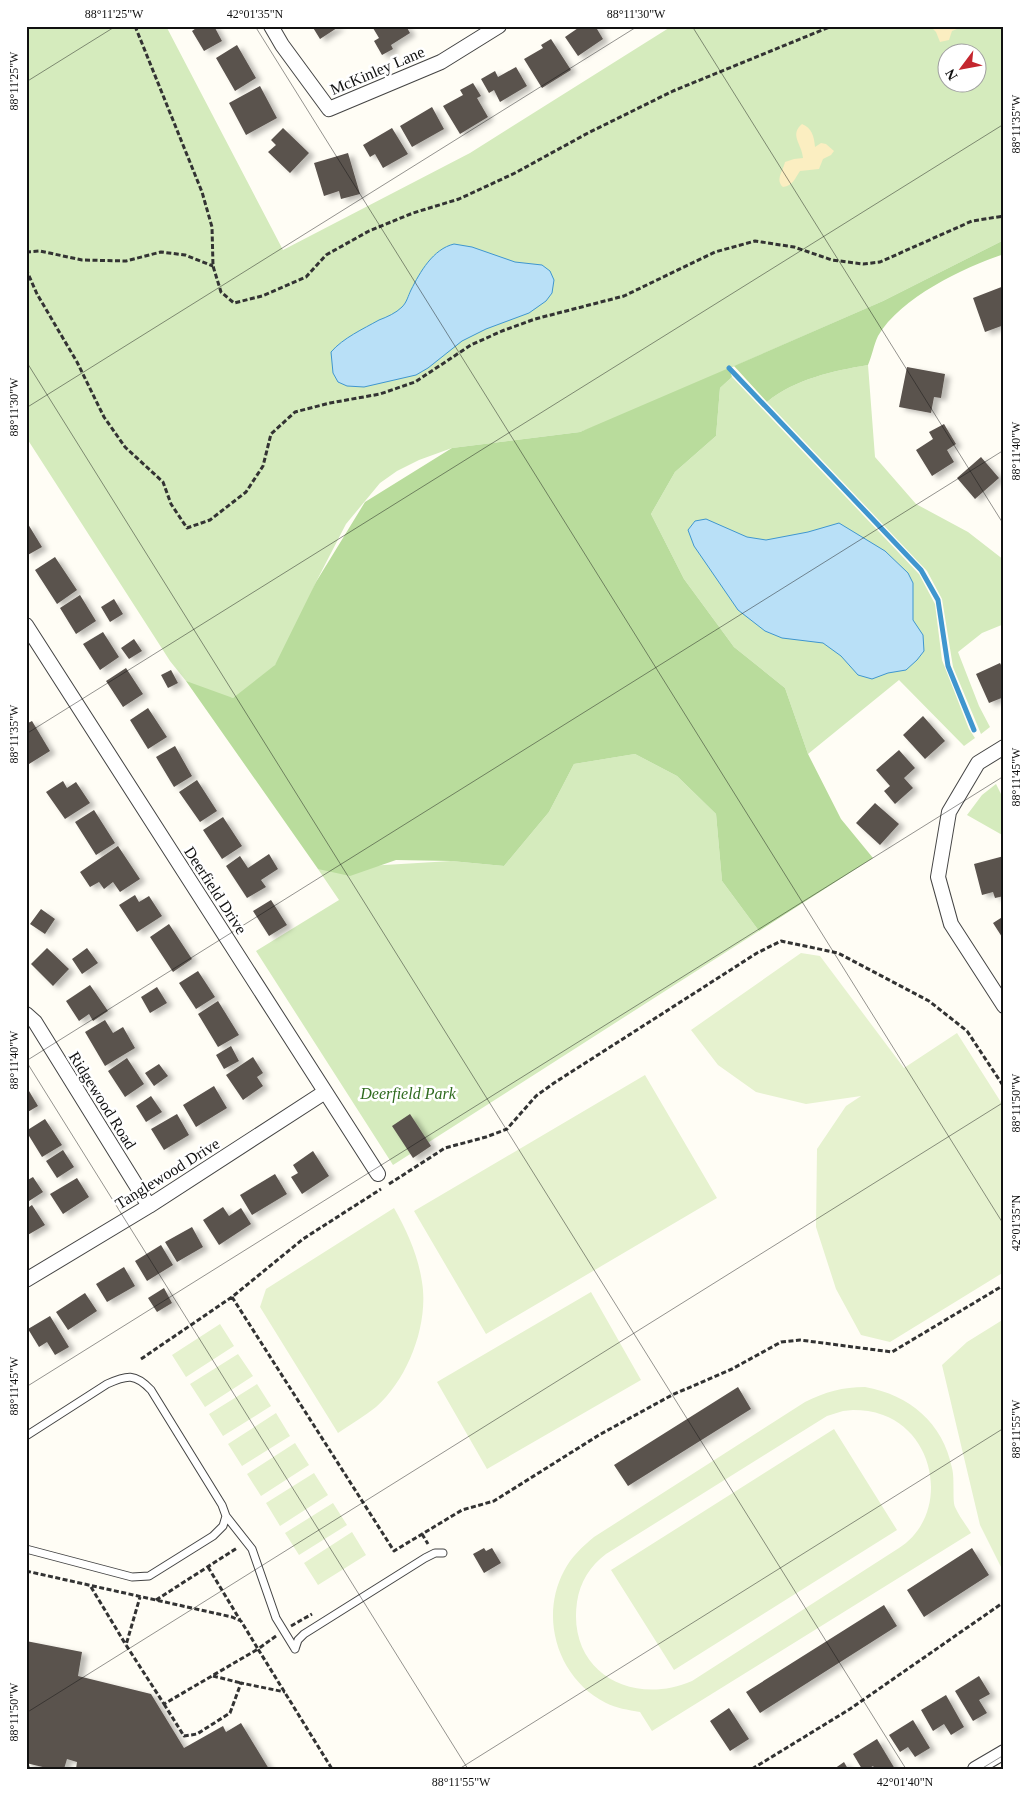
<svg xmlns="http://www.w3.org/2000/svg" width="1030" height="1795" font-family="Georgia,serif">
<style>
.green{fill:#d5ebbd;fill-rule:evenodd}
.forest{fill:#b9dc9c}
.sand{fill:#fbeec1}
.pitch{fill:#e6f2cf;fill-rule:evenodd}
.water{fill:#b9e0f7;stroke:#3f96cf}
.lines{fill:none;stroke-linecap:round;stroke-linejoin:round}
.stream{stroke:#3f96cf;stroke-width:5}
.building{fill:#5a524d;filter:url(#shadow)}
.service-casing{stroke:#444;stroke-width:9}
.minor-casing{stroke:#444;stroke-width:16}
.path{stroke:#333;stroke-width:3;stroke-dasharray:5 2.5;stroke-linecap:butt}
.service{stroke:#fff;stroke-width:7}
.minor{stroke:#fff;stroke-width:14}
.ticks{fill:none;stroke:#111;stroke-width:1;stroke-opacity:0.45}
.labels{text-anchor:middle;stroke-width:5;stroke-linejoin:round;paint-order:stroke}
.street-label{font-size:16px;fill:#111;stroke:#fff}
.park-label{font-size:16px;font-style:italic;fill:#2f6b1f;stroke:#fff}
.neatline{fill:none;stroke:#111;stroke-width:2}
.ticks-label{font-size:12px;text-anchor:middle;fill:#111}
</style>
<defs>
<filter id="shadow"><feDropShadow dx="5.5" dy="3" stdDeviation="2.5" flood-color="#0004"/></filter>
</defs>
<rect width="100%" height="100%" fill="#fffdf5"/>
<!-- green -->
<path class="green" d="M26 26H166L283 250 470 153 672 26H1004V240L883 301 605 423 580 432 452 448 419 460 397 471 380 483 346 524 316 582 288 647 263 682 233 698 200 693 186 681 170 661 26 437ZM948 52H978V82H948Z
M868 365 875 457 916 504 968 532 1004 560V624L982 633 958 652 979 706 990 727 981 734 953 667 942 599 927 571 767 402C795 379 833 371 868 365Z
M732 377 919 574 935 604 942 660 969 729 975 738 964 746 899 680 808 754 785 688 734 647 684 579 651 514 675 472 716 436 720 388Z
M635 754 677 776 716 814 722 881 759 931 393 1165 256 951 339 900 318 869 451 861 504 866 549 812 574 764Z
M996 784 1004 800V836L967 815 982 795Z"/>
<!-- forest -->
<path class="forest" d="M1004 240V254C964 267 900 298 878 336 874 344 872 356 868 365 833 371 795 379 767 402L734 366 883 301Z
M729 368 732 377 720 388 716 436 675 472 651 514 684 579 734 647 785 688 808 754 841 819 873 858 759 931 722 881 716 814 677 776 635 754 574 764 549 812 504 866 451 861 396 860 350 876 318 869 186 681 233 698 275 665 316 582 365 502 452 448 580 432Z"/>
<!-- sand -->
<path class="sand" d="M933 26H964L952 31 949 40 940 42 936 32 932 28Z
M802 124C812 128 814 136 815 147L821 143 826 144 834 151 831 155 823 159 819 169 800 171C795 178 793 186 783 187 775 180 783 171 785 162L794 159 803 158C802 144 789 135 802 124Z"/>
<!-- pitch -->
<path class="pitch" d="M801 953 820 956 904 1068 957 1033 1004 1107V1272L890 1342 861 1335 836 1289 816 1227 817 1149 846 1106 861 1096 806 1104 756 1092 718 1065 691 1030Z
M645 1075 717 1198 486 1334 414 1211Z
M394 1208C407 1231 418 1255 422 1282 429 1324 408 1379 376 1407 365 1416 351 1424 338 1433L260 1307 266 1289Z
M591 1292 641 1380 487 1469 437 1382Z
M1004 1319V1573L980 1525 942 1365 967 1342Z
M220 1324 234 1346 186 1377 172 1355Z
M238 1354 253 1376 205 1407 190 1384Z
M257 1384 271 1406 223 1436 209 1414Z
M865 1387C910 1395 943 1423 952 1468 955 1479 952 1500 955 1507 959 1516 966 1525 971 1533L652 1731 640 1712C628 1710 616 1708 606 1703 558 1679 539 1618 564 1571 571 1557 583 1546 594 1537L805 1402C825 1392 843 1387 865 1387ZM853 1410C863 1410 873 1411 883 1415 938 1435 949 1516 899 1548L692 1681C632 1707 567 1672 577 1602 580 1582 590 1566 606 1554L827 1416 843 1411Z
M276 1413 290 1436 242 1466 228 1444Z
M834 1429 897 1530 674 1670 611 1570Z
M295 1443 309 1465 261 1496 247 1474Z
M314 1473 328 1495 280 1526 266 1503Z
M333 1503 347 1525 299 1555 285 1533Z
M352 1532 366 1555 318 1585 304 1563Z"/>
<!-- water -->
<path class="water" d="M454 244 472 247 515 262 542 265 550 271 554 280 552 293 546 301 529 313 486 329 462 341 428 368 416 375 364 387 347 386 338 382 333 373 331 352C343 338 363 329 379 320 387 317 396 313 402 307 407 302 408 296 411 290 420 272 433 249 454 244Z
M706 519 747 537 766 540 808 532 839 523 885 551 908 573 913 583V620L923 635 924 651 917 660 906 670 888 673 872 679 858 675 841 656 823 643 782 638 765 631 738 610 694 546 688 530 695 521Z"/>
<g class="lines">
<!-- stream -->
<path class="stream" d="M729 368 921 570 938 600 948 666 974 730"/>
</g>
<!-- building -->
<path class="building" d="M199 26H214L222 41 204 51 192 31Z
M312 26H340L320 39Z
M376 26H406L410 33 391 45 393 49 382 55 374 41 379 38 373 28Z
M581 26H601L597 29 603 39 578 56 565 37Z
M551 39 571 70 542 88 524 59 543 48 541 45Z
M237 45 256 78 235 91 216 58Z
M516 67 527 86 500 102 494 90 489 93 481 79 495 71 498 77Z
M473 83 481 96 477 98 488 117 460 134 443 106 463 95 460 90Z
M260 86 277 118 246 135 229 103Z
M432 107 444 129 412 147 400 126Z
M283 128 309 153 290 173 268 152 276 145 271 140Z
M392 128 408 154 383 168 375 154 370 157 363 145Z
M348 153 360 194 341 199 339 191 324 196 314 163Z
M1004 286V325L985 332 973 298Z
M907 367 945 374 941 398 934 397 931 413 899 407Z
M944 424 956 444 947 450 954 462 932 476 916 450 933 439 929 432Z
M981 457 999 478 975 499 957 478Z
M26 524H28L42 547 26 556Z
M55 557 77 590 57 604 35 570Z
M80 595 96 621 76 634 60 608Z
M114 599 123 614 110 622 101 607Z
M103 632 119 657 100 670 83 644Z
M134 639 142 651 129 659 121 648Z
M1000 663 1004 671V697L989 703 976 674Z
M126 668 143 694 123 707 106 681Z
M171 670 178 683 168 688 161 675Z
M148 708 167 737 148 749 130 720Z
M923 716 945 741 925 759 903 735Z
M32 721 50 751 29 764 26 759V724Z
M175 746 192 776 174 787 156 757Z
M899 750 915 768 904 778 913 788 895 804 884 791 890 786 876 770Z
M197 780 217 811 200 822 179 792Z
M63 781 67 788 76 782 90 803 65 819 46 792Z
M875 803 899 824 880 845 856 823Z
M94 810 115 843 96 855 75 822Z
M223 817 242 846 222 859 203 830Z
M118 846 140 879 120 892 113 882 104 889 99 882 90 887 80 872Z
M269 854 278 869 261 880 266 887 247 898 226 866 240 856 248 868Z
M1004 856V896L995 898 993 892 982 895 974 864Z
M135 895 139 902 149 896 162 916 137 932 119 905Z
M271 900 287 925 269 936 253 911Z
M41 909 55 919 45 934 30 924Z
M1004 916V936L1002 937 993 923Z
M169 924 192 959 173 972 150 937Z
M47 948 69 969 53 986 31 964Z
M87 948 98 963 82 974 72 959Z
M198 971 215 997 196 1009 179 983Z
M90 985 108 1011 93 1021 89 1014 79 1021 66 1001Z
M157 987 167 1003 150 1013 141 997Z
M218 1001 239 1035 218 1047 198 1014Z
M105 1020 113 1033 123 1027 135 1048 105 1066 85 1032Z
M231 1046 239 1061 224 1069 216 1055Z
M253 1057 263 1073 257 1077 263 1086 243 1100 226 1075Z
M127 1058 144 1084 125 1097 108 1071Z
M159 1064 168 1076 154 1086 145 1073Z
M26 1086 38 1106 26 1113Z
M214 1086 227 1108 196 1127 183 1105Z
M151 1096 162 1112 146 1122 136 1106Z
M177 1114 189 1135 164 1150 151 1129Z
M410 1114 431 1146 413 1158 392 1126Z
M45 1119 62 1145 42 1157 26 1131Z
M63 1150 74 1167 57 1178 46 1161Z
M313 1151 329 1176 302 1194 291 1177 298 1173 293 1165Z
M275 1174 287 1194 252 1215 240 1195Z
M33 1177 43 1192 26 1203V1181Z
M77 1178 89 1197 63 1214 50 1194Z
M32 1205 45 1225 26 1236V1209Z
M223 1207 229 1216 241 1208 251 1224 219 1245 203 1220Z
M192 1227 203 1247 177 1262 165 1242Z
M161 1245 173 1265 147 1281 135 1261Z
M124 1267 135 1286 107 1302 96 1284Z
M164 1288 172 1303 157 1312 148 1298Z
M85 1293 97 1311 68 1330 56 1312Z
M50 1316 69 1347 55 1355 47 1342 39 1347 28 1329Z
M738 1387 751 1409 628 1486 614 1465Z
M484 1548 486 1551 492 1548 501 1563 484 1573 473 1554Z
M972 1548 989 1575 924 1617 907 1590Z
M884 1605 897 1626 760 1713 746 1692Z
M26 1641 82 1652 78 1676 151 1694 184 1748 223 1726 226 1732 241 1723 269 1769H76L77 1762 67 1759 64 1769H51L26 1763Z
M979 1676 990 1694 979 1700 987 1713 973 1721 955 1691Z
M946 1695 964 1727 951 1735 944 1724 933 1731 921 1710Z
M729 1708 749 1739 730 1751 710 1721Z
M913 1720 930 1748 915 1757 908 1747 900 1752 889 1735Z
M877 1739 895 1769H875L873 1766 868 1769H862L853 1754Z
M844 1762 848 1769H834Z"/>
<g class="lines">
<defs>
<path id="service" d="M26 1436 107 1384C127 1375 135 1373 151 1390L222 1505 226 1516 223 1526 213 1536 149 1576 132 1577 26 1549
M226 1516 252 1549 276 1618 295 1649
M295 1649 298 1640 304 1634 425 1558 435 1553H443"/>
<path id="minor" d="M271 26 282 45 329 109 441 62 499 26
M26 625 378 1174
M1004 747 978 763 949 812 938 877 951 924 1004 1006
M26 1014 35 1022 149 1206
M26 1280 149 1206 325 1092
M975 1769 1004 1752"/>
</defs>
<!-- service casing -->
<use href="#service" class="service-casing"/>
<!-- minor casing -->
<use href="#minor" class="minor-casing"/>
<!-- path -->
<path class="path" d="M135 26 202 192 212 227 213 266 221 292 234 303 262 296 306 277 326 255 369 231 413 213 459 199 515 173 588 133 673 91 832 26
M26 252 40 251 82 260 126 261 161 252 185 255 213 266
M26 269 37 294 77 362 104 417 125 447 163 482 171 504 187 528 210 520 246 492 263 466 271 434 295 412 330 403 380 394 415 382 471 345 502 331 535 319 624 296 715 252 755 241 794 247 832 260 863 264 880 262 972 221 1004 216
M389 1184 445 1148 486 1137 507 1129 536 1096 554 1083 757 953 781 941 838 953 929 1001 967 1031 1004 1087
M232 1297 394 1551 462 1510 494 1501 599 1435 672 1395 732 1369 781 1342 800 1340 892 1352 1004 1285
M141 1359 232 1297 303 1239 381 1189
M422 1534 428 1544
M208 1567 240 1620
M26 1571 232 1617 241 1621 258 1649 164 1704 126 1645 140 1597
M91 1587 126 1645
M156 1600 237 1548
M291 1626 312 1614
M276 1636 258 1649 332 1769
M213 1676 241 1683
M164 1704 184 1736 197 1734 230 1713 241 1683 285 1692
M752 1769 850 1709 1004 1602"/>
<!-- service -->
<use href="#service" class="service"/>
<!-- minor -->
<use href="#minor" class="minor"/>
</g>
<!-- ticks -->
<path class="ticks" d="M255 26 1004 1225M692 26 1004 525M26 82 116 26M26 361 906 1769M26 408 638 26M26 734 1004 124M26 1061 1004 450M26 1061 468 1769M26 1387 1004 776M26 1713 1004 1102M26 1761 31 1769M459 1769 1004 1428M981 1769 1004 1755"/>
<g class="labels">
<!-- street labels -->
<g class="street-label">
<text transform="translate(377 70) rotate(-23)" y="6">McKinley Lane</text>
<text transform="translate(216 890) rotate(57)" y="6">Deerfield Drive</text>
<text transform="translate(103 1100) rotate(58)" y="6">Ridgewood Road</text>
<text transform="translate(167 1173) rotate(-32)" y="6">Tanglewood Drive</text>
</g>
<!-- park labels -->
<g class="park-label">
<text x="408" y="1099">Deerfield Park</text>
</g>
</g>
<!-- border -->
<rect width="1030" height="1795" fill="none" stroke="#ffffff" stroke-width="55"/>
<!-- north arrow -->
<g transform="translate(962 68) rotate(238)"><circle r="24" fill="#ffffff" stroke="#a0a0a0"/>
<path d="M0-4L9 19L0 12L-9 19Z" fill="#c4262e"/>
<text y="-8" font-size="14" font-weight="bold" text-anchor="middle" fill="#111111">N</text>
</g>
<rect x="28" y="28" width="974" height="1740" class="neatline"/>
<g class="ticks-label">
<text x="114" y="18">88°11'25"W</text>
<text x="255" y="18">42°01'35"N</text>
<text x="636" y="18">88°11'30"W</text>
<text transform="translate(14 81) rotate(-90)" y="4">88°11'25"W</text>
<text transform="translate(1016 124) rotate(-90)" y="4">88°11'35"W</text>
<text transform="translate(14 407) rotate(-90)" y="4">88°11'30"W</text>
<text transform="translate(1016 451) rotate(-90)" y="4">88°11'40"W</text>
<text transform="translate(14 734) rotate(-90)" y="4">88°11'35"W</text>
<text transform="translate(1016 777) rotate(-90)" y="4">88°11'45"W</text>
<text transform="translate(14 1060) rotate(-90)" y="4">88°11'40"W</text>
<text transform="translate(1016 1103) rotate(-90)" y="4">88°11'50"W</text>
<text transform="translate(1016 1223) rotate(-90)" y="4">42°01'35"N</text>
<text transform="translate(14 1386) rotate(-90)" y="4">88°11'45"W</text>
<text transform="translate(1016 1429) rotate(-90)" y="4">88°11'55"W</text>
<text transform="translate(14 1712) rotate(-90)" y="4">88°11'50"W</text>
<text x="461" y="1786">88°11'55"W</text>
<text x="905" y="1786">42°01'40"N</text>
</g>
</svg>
